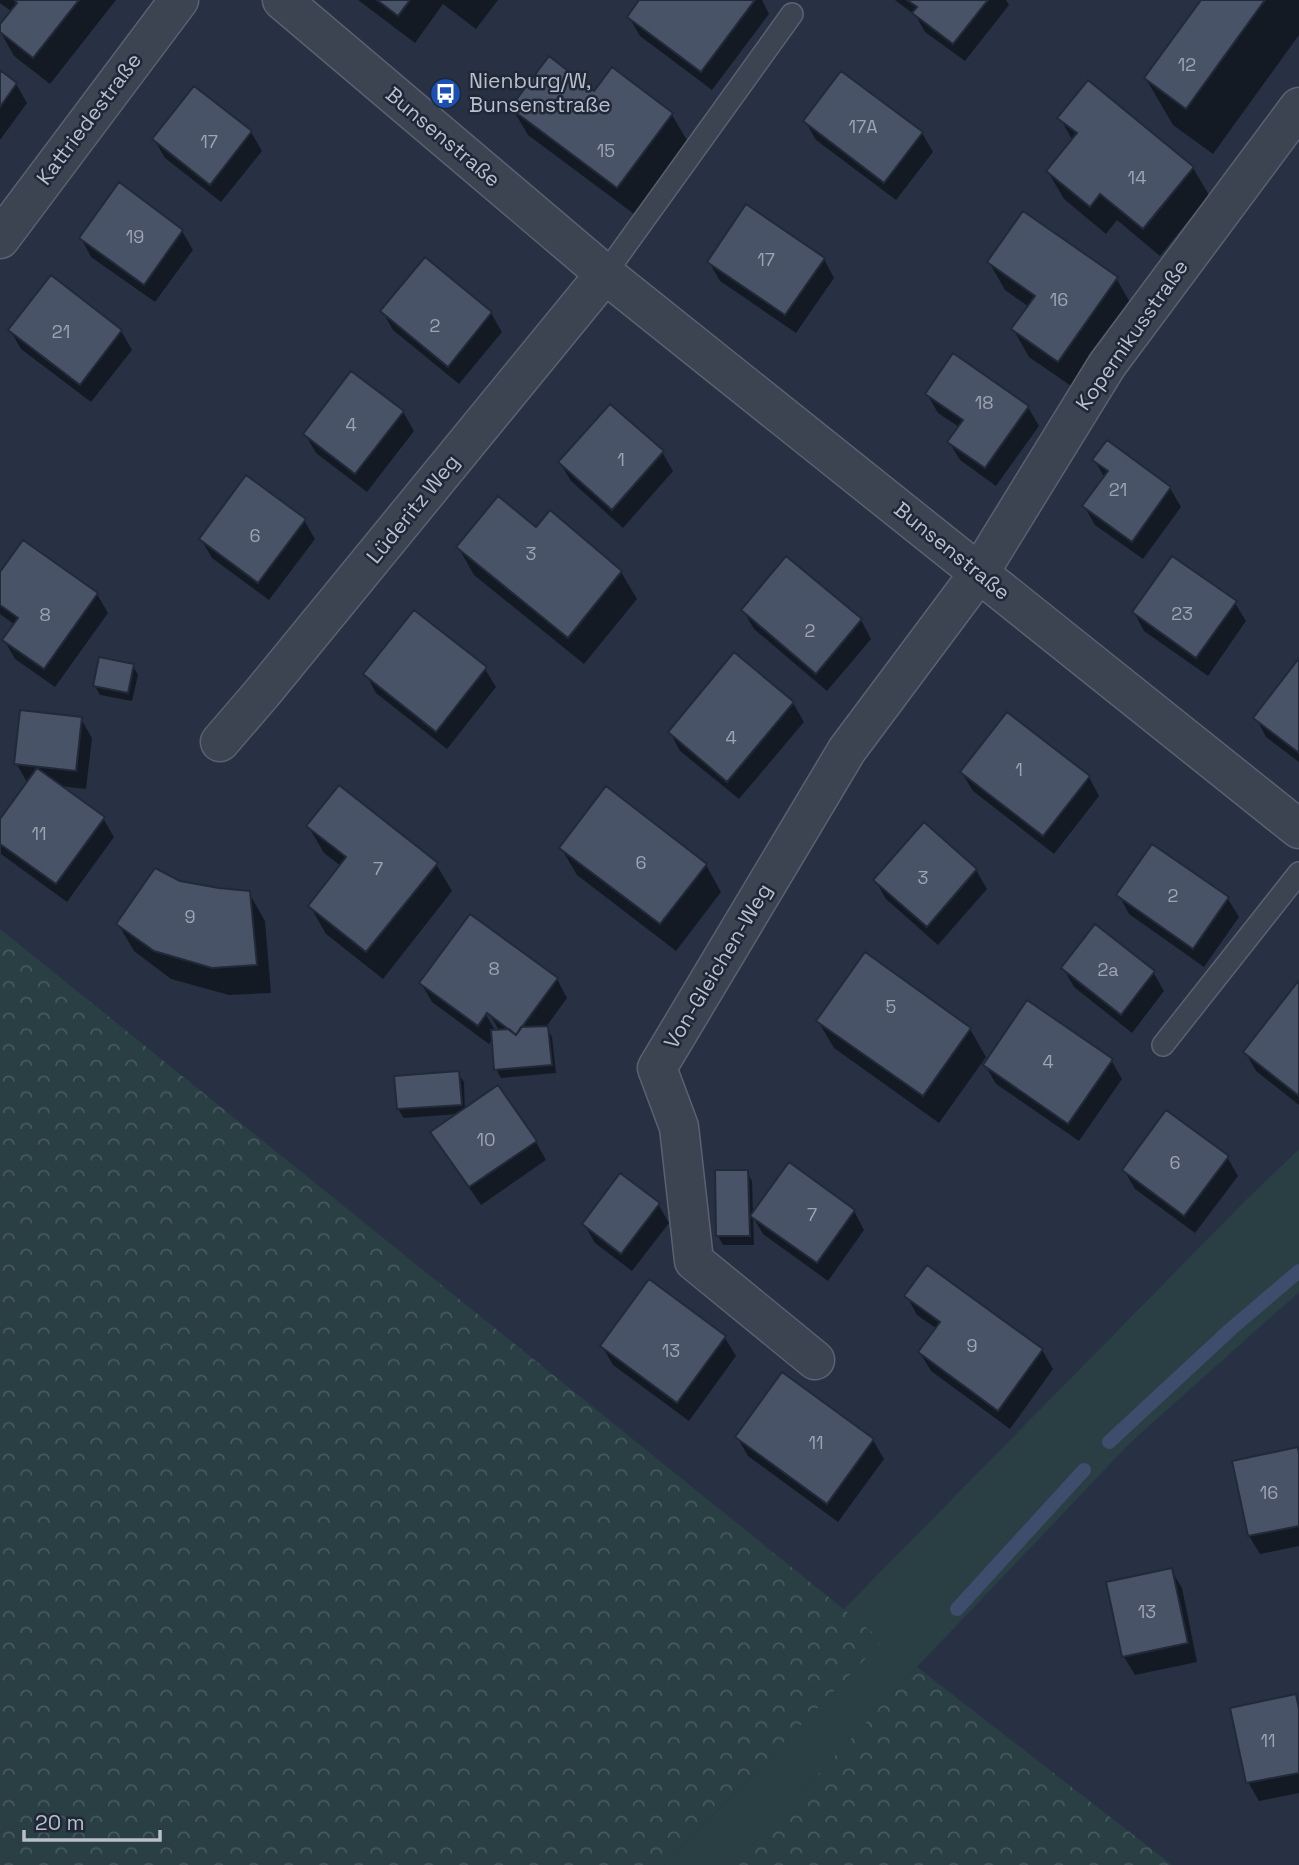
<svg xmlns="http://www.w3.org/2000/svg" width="1299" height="1865" font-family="'Space Grotesk',sans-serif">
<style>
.green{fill:#293f44}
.forest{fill:url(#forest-crowns)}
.shadow{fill:#0007;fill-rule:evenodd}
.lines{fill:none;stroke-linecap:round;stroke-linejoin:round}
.stream{stroke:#3e4d6b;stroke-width:14}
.building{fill:#495367;stroke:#222a3a;stroke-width:2}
.service-casing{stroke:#5a6170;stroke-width:24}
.minor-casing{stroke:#5a6170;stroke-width:41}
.service{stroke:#3c4452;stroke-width:21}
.minor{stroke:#3c4452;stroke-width:38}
.labels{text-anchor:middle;stroke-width:5;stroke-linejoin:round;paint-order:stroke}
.number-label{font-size:18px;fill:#9da4b3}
.poi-label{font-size:21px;fill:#b9bfcc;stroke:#202838;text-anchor:start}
.street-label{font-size:21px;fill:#b9bfcc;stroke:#202838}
</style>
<defs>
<pattern id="forest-crowns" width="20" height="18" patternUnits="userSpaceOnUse" patternTransform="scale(1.75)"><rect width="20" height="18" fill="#293f44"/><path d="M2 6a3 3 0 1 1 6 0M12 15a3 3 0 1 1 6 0" fill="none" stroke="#46595e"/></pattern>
</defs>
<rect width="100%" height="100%" fill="#273143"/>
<!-- green -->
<path class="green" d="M1299 1149V1292L1131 1442 917 1667 734 1865H664L883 1641 843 1610 1246 1200Z"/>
<!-- forest -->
<path class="forest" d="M0 929 883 1641 664 1865H0Z
M917 1667 1172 1865H734Z"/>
<!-- shadow -->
<path class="shadow" d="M0 0H116L50 84 14 56 0 31V27L12 12 0 3Z
M358 0H498L476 29 443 4 415 43Z
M642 0H762L769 14 712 90 640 36 629 17Z
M895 0H1006L1009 5 965 61 925 32 916 16Z
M1203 0H1299V35L1213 154 1173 125 1146 79Z
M613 70 672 115 688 142 634 214 528 135 512 108 595 93Z
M0 72 16 84 27 103 0 140Z
M1060 118 1193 168 1209 195 1160 256 1117 220 1106 234 1064 199 1048 172 1073 141Z
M805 121 922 133 933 152 896 200 816 140Z
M251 132 262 151 221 202 165 158 154 139Z
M182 231 193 250 155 302 91 257 81 238Z
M824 259 834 278 796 333 720 281 709 262Z
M989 262 1116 278 1132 306 1074 388 1029 357 1013 329 1029 307 1005 290Z
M382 311 491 313 502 332 459 384 393 330Z
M10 330 121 331 132 350 91 402 21 349Z
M927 394 1028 407 1039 426 996 486 960 460 949 442 959 427 938 413Z
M403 412 414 431 367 492 316 453 305 434Z
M662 452 673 471 623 528 571 481 560 463Z
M1094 460 1170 488 1181 507 1143 559 1095 525 1084 506 1105 478Z
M304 520 315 539 269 600 212 558 201 539Z
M536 530 621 572 637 599 584 664 474 575 458 547Z
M0 575 97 594 108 613 55 687 15 659 4 640 15 625 0 614Z
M1235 603 1246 621 1208 676 1144 631 1134 612Z
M743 610 861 620 871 639 827 691 754 629Z
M1299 661V762L1266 737 1256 718Z
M133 666 138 675 132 701 100 695 95 686Z
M485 669 496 687 447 749 376 693 366 674Z
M793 703 804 722 739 799 680 751 670 732Z
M81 719 92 738 86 789 59 786 103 818 114 837 67 902 1 854 0 822 28 784 16 763Z
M962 773 1089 777 1099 796 1054 854 973 791Z
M924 825 976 870 987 889 938 945 886 899 875 880Z
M308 826 436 864 452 891 383 979 326 934 310 906 341 866 324 853Z
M561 848 706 865 721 892 676 951 577 875Z
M179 883 249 893 265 921 271 993 229 995 171 979 134 951 118 924Z
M1119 895 1228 899 1239 917 1204 967 1129 914Z
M866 954 970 1029 986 1057 939 1123 834 1048 818 1021Z
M1063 968 1153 972 1164 991 1132 1033 1074 987Z
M557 979 567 998 546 1027 552 1037 556 1073 501 1078 496 1069 493 1038 489 1044 432 1002 421 983ZM484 1005 500 1032H496L481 1006Z
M1299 982V1105L1256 1071 1245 1052Z
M1111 1060 1122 1079 1079 1141 996 1084 985 1065Z
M458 1073 464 1082 465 1110 536 1142 546 1160 481 1205 444 1151 459 1114 404 1118 398 1109Z
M1227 1157 1238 1176 1195 1233 1135 1189 1124 1170Z
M747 1172 752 1181 753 1215 854 1211 864 1230 828 1281 763 1234 753 1217 754 1245H723L718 1236Z
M658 1204 669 1223 632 1271 595 1243 584 1224Z
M928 1267 1042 1350 1053 1369 1010 1429 931 1371 920 1353 937 1329 917 1315 907 1296Z
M650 1282 725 1338 736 1356 689 1421 613 1365 602 1346Z
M737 1437 873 1440 884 1459 838 1522 748 1456Z
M1297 1449 1299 1453V1546L1260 1554 1249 1536Z
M1171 1570 1182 1588 1197 1662 1135 1675 1124 1657Z
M1295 1696 1299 1703V1793L1259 1801 1248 1782Z"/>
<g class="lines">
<!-- stream -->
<path class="stream" d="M1109 1442 1232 1328 1299 1271
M957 1609 1084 1470"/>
</g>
<!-- building -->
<path class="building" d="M14 0H79L33 58 0 32V24L17 3Z
M377 0H410L398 16Z
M639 0H755L701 72 627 17Z
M907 0H988L953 44 912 13 917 7Z
M1201 0H1265L1186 109 1144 78Z
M549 56 594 91 612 67 673 113 617 188 510 108Z
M0 70 17 83 0 107Z
M841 71 923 132 884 183 803 121Z
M1088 80 1194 167 1143 229 1100 194 1090 207 1046 171 1077 133 1057 118Z
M194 86 252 131 210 185 152 139Z
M119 182 183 230 144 285 79 238Z
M746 204 825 258 785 315 707 262Z
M1023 211 1118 277 1058 362 1011 329 1035 296 987 262Z
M425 257 492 312 448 367 380 311Z
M51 275 122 330 80 385 8 330Z
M953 353 1029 406 985 468 947 442 963 420 925 394Z
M351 371 404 411 355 474 303 434Z
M610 404 664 451 612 510 558 462Z
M1107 440 1171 487 1132 542 1082 506 1108 471 1092 460Z
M246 475 306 519 258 583 199 539Z
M498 496 536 527 550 510 622 571 568 638 456 547Z
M23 540 98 593 44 669 2 640 18 618 0 605V572Z
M786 556 862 619 816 674 741 610Z
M1172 556 1237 601 1196 658 1132 612Z
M414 610 487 667 436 732 363 674Z
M734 652 794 702 727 782 668 732Z
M99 657 134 664 128 693 93 686Z
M1299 658V753L1253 718Z
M20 710 82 717 76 771 14 764Z
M1007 712 1090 776 1043 836 960 772Z
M37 768 105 817 56 884 0 844V819Z
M339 785 438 863 366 952 308 906 346 857 306 826Z
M606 786 707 864 660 924 559 848Z
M924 822 977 869 927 927 873 880Z
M1152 844 1229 897 1193 949 1116 895Z
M155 868 180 881 219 888 250 891 257 965 212 968 154 951 116 924Z
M470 914 558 978 516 1035 487 1013 478 1026 419 983Z
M1095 924 1155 971 1121 1015 1061 968Z
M865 952 971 1028 923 1096 816 1021Z
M1299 980V1096L1243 1052Z
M1027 1000 1113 1059 1068 1124 983 1065Z
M548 1026 552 1065 494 1070 491 1030 509 1029 516 1035 521 1027Z
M459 1071 462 1105 397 1109 394 1076Z
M498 1085 537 1141 469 1187 430 1132Z
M1166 1110 1229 1156 1184 1216 1122 1170Z
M789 1162 855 1210 817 1263 750 1216Z
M715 1170H748L750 1236H716Z
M620 1173 660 1203 621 1254 582 1224Z
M927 1265 1043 1349 998 1411 918 1352 940 1322 904 1296Z
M649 1279 726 1336 677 1403 600 1346Z
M782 1372 874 1439 827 1504 735 1437Z
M1298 1447 1299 1454V1526L1248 1536 1232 1461Z
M1172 1568 1188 1643 1122 1657 1106 1582Z
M1296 1694 1299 1709V1773L1246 1783 1230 1708Z"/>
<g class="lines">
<defs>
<path id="service" d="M605 274 792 14
M1163 1045 1299 873"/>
<path id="minor" d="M282 0 605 274 1299 829
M0 239 179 0
M220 742 263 692 605 274
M815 1360 694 1261 679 1127 657 1068 847 750 979 573 1107 365 1299 107"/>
</defs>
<!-- service casing -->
<use href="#service" class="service-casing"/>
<!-- minor casing -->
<use href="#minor" class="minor-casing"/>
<!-- service -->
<use href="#service" class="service"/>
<!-- minor -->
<use href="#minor" class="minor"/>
</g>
<!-- icons -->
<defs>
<symbol id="bus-disc" viewBox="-11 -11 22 22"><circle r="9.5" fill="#1a4fb4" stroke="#202838"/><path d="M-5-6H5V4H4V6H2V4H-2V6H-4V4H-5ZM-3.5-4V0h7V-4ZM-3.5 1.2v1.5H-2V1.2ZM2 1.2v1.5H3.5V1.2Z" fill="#fff"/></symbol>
</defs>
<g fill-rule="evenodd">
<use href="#bus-disc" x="428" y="76" width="35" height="35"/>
</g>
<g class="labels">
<!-- number labels -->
<g class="number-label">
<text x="1187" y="71">12</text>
<text x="863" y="133">17A</text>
<text x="209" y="148">17</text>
<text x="606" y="157">15</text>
<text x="1137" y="184">14</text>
<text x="135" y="243">19</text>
<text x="766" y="266">17</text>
<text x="1059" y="306">16</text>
<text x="435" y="332">2</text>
<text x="61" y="338">21</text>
<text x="984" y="409">18</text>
<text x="351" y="431">4</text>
<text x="621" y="466">1</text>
<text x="1118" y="496">21</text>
<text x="255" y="542">6</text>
<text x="531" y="560">3</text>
<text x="1182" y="620">23</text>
<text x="45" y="621">8</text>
<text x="810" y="637">2</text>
<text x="731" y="744">4</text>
<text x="1019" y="776">1</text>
<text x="39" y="840">11</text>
<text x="641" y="869">6</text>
<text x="378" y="875">7</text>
<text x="923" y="884">3</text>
<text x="1173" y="902">2</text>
<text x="190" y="923">9</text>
<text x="494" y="975">8</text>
<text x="1108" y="976">2a</text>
<text x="891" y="1013">5</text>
<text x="1048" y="1068">4</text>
<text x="486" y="1146">10</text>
<text x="1175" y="1169">6</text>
<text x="812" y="1221">7</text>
<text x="972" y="1352">9</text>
<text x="671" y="1357">13</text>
<text x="816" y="1449">11</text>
<text x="1269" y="1499">16</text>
<text x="1147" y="1618">13</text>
<text x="1268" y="1747">11</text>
</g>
<!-- poi labels -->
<g class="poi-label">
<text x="469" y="88">Nienburg/W,<tspan x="469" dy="24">Bunsenstraße</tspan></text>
</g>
<!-- street labels -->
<g class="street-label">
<text transform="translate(89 119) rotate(-53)" y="7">Kattriedestraße</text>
<text transform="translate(443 137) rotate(40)" y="7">Bunsenstraße</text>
<text transform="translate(1132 335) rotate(-55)" y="7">Kopernikusstraße</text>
<text transform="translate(413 509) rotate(-51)" y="7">Lüderitz Weg</text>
<text transform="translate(952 551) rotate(39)" y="7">Bunsenstraße</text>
<text transform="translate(718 966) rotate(-59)" y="7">Von-Gleichen-Weg</text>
</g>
</g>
<!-- scale -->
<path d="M24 1830v10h136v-10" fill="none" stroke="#b9bfcc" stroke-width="3.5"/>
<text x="35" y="1830" font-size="21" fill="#b9bfcc" stroke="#202838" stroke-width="5" paint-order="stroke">20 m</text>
</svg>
